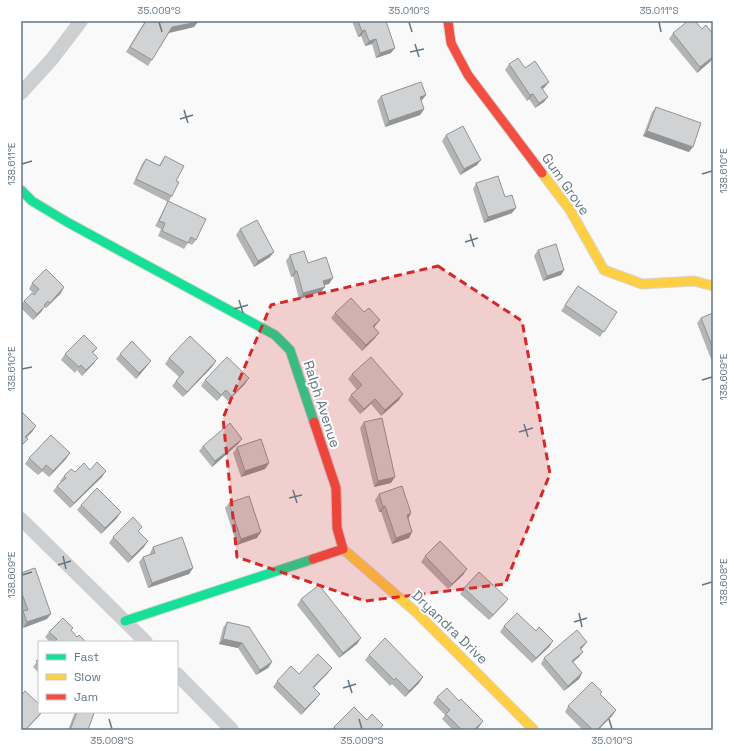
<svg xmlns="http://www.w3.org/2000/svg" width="734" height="751" font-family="'Space Grotesk',sans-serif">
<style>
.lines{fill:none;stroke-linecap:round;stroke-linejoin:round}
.fast-casing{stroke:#d5d6d7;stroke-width:11}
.slow-casing{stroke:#d5d6d7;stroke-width:11}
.jam-casing{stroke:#d5d6d7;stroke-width:11}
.street{stroke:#cecfd0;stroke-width:14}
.fast{stroke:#16e098;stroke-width:9}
.slow{stroke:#ffcf43;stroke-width:9}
.jam{stroke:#f24e42;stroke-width:9}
.wall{fill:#b3b5b5}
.shaded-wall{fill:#929394}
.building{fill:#d0d2d3;stroke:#929394}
.marked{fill:#d62828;fill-opacity:0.2;stroke:#d62828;stroke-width:3;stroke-dasharray:8 5;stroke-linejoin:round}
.ticks{fill:none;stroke:#657683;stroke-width:1.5}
.labels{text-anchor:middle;stroke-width:4;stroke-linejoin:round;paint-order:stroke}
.street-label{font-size:14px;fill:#657683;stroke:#fff}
.neatline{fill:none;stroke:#657683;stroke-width:1.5}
.ticks-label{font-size:10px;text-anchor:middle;fill:#657683}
</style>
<rect width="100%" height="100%" fill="#f9f9f9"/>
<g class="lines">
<defs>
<path id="fast" d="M21 190 32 201 67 222 275 335 290 350 314 422
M125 621 313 559"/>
<path id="slow" d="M542 173 570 210 604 270 642 284 694 281 713 286
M343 549 417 613 534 730"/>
<path id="jam" d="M448 21 451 43 468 75 542 173
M313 559 343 549 337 528 336 488 314 422"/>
</defs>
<!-- fast casing -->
<use href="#fast" class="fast-casing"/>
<!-- slow casing -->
<use href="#slow" class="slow-casing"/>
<!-- jam casing -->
<use href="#jam" class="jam-casing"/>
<!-- street -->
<path class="street" d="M21 93 52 59 81 21
M21 519 146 642
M177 674 232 730"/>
<!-- fast -->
<use href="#fast" class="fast"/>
<!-- slow -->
<use href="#slow" class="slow"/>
<!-- jam -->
<use href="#jam" class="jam"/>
</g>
<!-- wall -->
<path class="wall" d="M145 21H197L194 27 169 33 148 66 126 52Z
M352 21H386L391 53 376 58 372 44 365 46 361 36 358 37Z
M702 29 713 34V59L697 73 669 39 673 33Z
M509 64 525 68 545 87 543 89 544 102 535 108 529 99 527 101 505 70Z
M426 95 422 100 421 101 424 109 420 115 385 127 377 101 381 96Z
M656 107 689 152 643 136 652 112Z
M446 135 477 165 460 175 442 141Z
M165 156 176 181 172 196 168 202 133 184 142 164 146 159 159 165Z
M476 183 505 197 512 213 484 223 473 189Z
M168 201 196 240 192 245 188 243 184 249 158 236 161 229 155 226 165 207Z
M240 229 270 257 254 267 236 235Z
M538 250 564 270 561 275 543 281 534 256Z
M290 255 308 263 329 284 324 285 325 287 321 292 299 299 293 276 291 277 286 261Z
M32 283 61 293 46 308 44 307 41 312 33 320 21 308V305L24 301 34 294 29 289Z
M578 286 617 312 600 337 561 311Z
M364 312 380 320 374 327 375 338 362 351 331 318 335 313Z
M713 313V364L697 323 701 318Z
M97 348 93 353 94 363 82 376 77 370 75 373 61 360 65 354Z
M120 354 151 361 147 366 136 379 116 359Z
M169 358 212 367 183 397 172 386 179 377 165 364Z
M352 374 399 400 381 416 371 404 360 414 348 400 351 395 357 390 348 379Z
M205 380 245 384 228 401 222 395 217 401 201 386Z
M364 422 391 483 374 487 360 428Z
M242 439 238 444 212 467 199 451 203 446Z
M237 447 269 463 265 469 241 477 233 453Z
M29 458 66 459 49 477 42 471 38 475 25 464Z
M90 470 102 477 70 508 53 491 57 486 61 482 60 481 64 476 75 472Z
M379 494 411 513 408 519 412 532 409 538 392 544 381 512H379L375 500Z
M229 503 257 538 237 545 225 508Z
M81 505 117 518 101 534 77 510Z
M139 531 144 547 128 563 109 543 113 537Z
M153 547 193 568 189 574 148 588 139 562 143 557 150 554V553Z
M425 556 463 575 448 589 421 562Z
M21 573 47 619 23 628 21 622V615L23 612 21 607Z
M464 588 508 599 504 604 489 620 460 594Z
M301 599 361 638 357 644 339 658 297 605Z
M227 622 272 662 268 668 256 675 238 648 219 644 223 628Z
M504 626 536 631 553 641 549 647 532 663 500 632Z
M71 631 77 637 86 642H50L45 637 49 632Z
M587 642 583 647 581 649 579 657 573 662 582 673 579 679 564 691 541 664 544 658Z
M369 655 419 683 405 697 392 684 390 686 365 660Z
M39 659V673L33 667Z
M328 673 314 688 316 699 301 715 273 687 277 681 299 674Z
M600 695 616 710 612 716 598 730H583L565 712 568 706Z
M437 697 479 727 475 730H453L442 719 445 715 433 703Z
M75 712H91L88 730H68Z
M367 720 380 730H332L334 727Z"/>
<!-- shaded-wall -->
<path class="shaded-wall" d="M198 22 194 27 168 33 172 27Z
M365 30 361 36 358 37 362 31Z
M376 39 372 44 365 46 369 41Z
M395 48 391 53 376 58 380 53Z
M713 57V59L697 73 700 67Z
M549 82 545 87 538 92 541 87Z
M533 94 529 99 527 101 530 95Z
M426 95 422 100 416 102 420 97Z
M548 97 544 102 535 108 539 103Z
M424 109 420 115 385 127 389 121Z
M647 131 693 147 689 152 643 136Z
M481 160 477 165 460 175 464 169Z
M516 208 512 213 484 223 488 217Z
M274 252 270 257 254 267 258 261Z
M564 270 561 275 543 281 547 276Z
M295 271H297L293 276 291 277Z
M333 278 329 284 319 286 323 281Z
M64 287 61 293 46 308 50 303Z
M325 287 321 292 299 299 303 293Z
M45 306 41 312 33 320 37 314Z
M380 320 376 325 369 332 373 326Z
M379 333 375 338 362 351 366 345Z
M98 358 94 363 82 376 86 370Z
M151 361 147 366 136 379 139 373Z
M216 361 212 367 183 397 187 392Z
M249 378 245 384 228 401 232 396Z
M226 390 222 395 217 401 221 395Z
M403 394 399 400 381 416 385 410Z
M375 399 371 404 360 414 364 409Z
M36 426 32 432 21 443 25 437Z
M242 439 238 444 212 467 215 461Z
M70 453 66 459 49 477 53 471Z
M269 463 265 469 241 477 245 471Z
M46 465 42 471 38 475Z
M106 471 102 477 70 508 74 503Z
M395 477 391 483 374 487 378 481Z
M385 506 381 512H379L383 507Z
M121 512 117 518 101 534 105 528Z
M411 513 408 519 407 515Z
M261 532 257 538 237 545 241 539Z
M412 532 409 538 392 544 396 538Z
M148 541 144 547 128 563 132 557Z
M193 568 189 574 148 588 152 583Z
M467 569 463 575 448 589 452 584Z
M508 599 504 604 489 620 493 615Z
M51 614 47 619 23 628 27 622Z
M361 638 357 644 339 658 343 653Z
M223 639 242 643 238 648 219 644Z
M553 641 549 647 532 663 536 658Z
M587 642 583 647 576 654 580 648Z
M583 652 579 657 568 666 572 661Z
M272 662 268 668 256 675 260 670Z
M332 668 328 673 309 692 313 687Z
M582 673 579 679 564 691 568 686Z
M423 677 419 683 405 697 409 691Z
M320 694 316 699 301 715 305 709Z
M616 710 612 716 598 730H597Z
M42 712 40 715 26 730H25Z
M483 721 479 727 475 730H474Z"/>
<!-- building -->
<path class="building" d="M146 21H197L198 22 172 27 152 60 130 47Z
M358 21H386L395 48 380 53 376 39 369 41 365 30 362 31Z
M688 21H695L702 29 706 25 713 34V57L700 67 673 33Z
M518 58 525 68 535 61 549 82 541 87 548 97 539 103 533 94 530 95 509 64Z
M421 82 426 95 420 97 424 109 389 121 381 96Z
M656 107 701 123 693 147 647 131Z
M463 126 481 160 464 169 446 135Z
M165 156 184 166 176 181 179 182 172 196 136 179 146 159 160 166Z
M498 176 505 197 512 195 516 208 488 217 476 183Z
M168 201 206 219 196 240 191 237 188 243 162 231 165 223 159 221Z
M257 220 274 252 258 261 240 229Z
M556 244 564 270 547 276 538 250Z
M304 251 308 263 326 257 333 278 323 281 325 287 303 293 297 271H295L290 255Z
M46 269 64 287 50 303 48 301 44 305 45 306 37 314 24 301 32 293 34 295 39 289 32 283Z
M578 286 617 312 604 332 565 305Z
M351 298 364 312 369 308 380 320 373 326 379 333 366 345 335 313Z
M713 313V348L701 318Z
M84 335 97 348 92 352 98 358 86 370 81 365 79 367 65 354Z
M190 336 216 361 187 392 176 381 184 372 169 358Z
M132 341 151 361 139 373 120 354Z
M227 357 249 378 232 396 226 390 221 395 205 380Z
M371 357 403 394 385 410 375 399 364 409 351 395 362 385 352 374Z
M23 413 36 426 25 437 28 439 21 446V415Z
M382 418 395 477 378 481 364 422Z
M230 423 242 439 215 461 203 446Z
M51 435 70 453 53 471 46 465 42 470 29 458Z
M261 439 269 463 245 471 237 447Z
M97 462 106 471 74 503 57 486 66 478 64 476 71 469 75 472 84 463 90 470Z
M402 486 411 513 407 515 412 532 396 538 385 506 383 507 379 494Z
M97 488 121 512 105 528 81 505Z
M249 496 261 532 241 539 229 503Z
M133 517 142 527 138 531 148 541 132 557 113 537Z
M182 537 193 568 152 583 143 557 155 553 153 547Z
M440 541 467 569 452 584 425 556Z
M35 568 51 614 27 622 23 611 28 610 21 591V573Z
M479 572 508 599 493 615 464 588Z
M319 585 361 638 343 653 301 599Z
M517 613 536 631 539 627 553 641 536 658 504 626Z
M63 618 73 628 71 630 77 637 79 635 86 642H55L57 639 49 632Z
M227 622 249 627 272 662 260 670 242 643 223 639Z
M577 630 587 642 580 648 583 652 572 661 582 673 568 686 544 658Z
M385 638 423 677 409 691 396 678 394 680 369 655Z
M318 654 332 668 313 687 320 694 305 709 277 681 291 666 299 674Z
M39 659V664L36 661Z
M592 682 602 692 600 694 616 710 597 730H593L568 706Z
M447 688 459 701 461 699 483 721 474 730H462L446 714 450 710 437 697Z
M25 691 39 704V712H42L25 730H21V695Z
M354 707 367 720 372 714 383 725 379 730H337L334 727Z
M77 712H91L94 713 88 730H70Z"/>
<!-- marked area -->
<path class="marked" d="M438 266 522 321 550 474 505 584 365 601 237 557 223 418 271 305Z"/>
<!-- ticks -->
<path class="ticks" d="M159 22 162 32M409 22 412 32M659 22 661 32M415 44 419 57M410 52 424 49M184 110 188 123M180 119 193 115M22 164 32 161M702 174 712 171M470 234 474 247M465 242 478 238M239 300 243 313M234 309 248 305M22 369 32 367M702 380 712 377M524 424 528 437M519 432 533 428M293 490 297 503M289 498 302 495M63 556 66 569M58 565 71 561M22 575 32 572M702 585 712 582M579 613 582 627M574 622 587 618M348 680 352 693M343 688 356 684M109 719 112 729M359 719 362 729M609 719 612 729"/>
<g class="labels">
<!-- street labels -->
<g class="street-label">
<text transform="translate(566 184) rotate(55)" y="5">Gum Grove</text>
<text transform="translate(322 404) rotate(72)" y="5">Ralph Avenue</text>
<text transform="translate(450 627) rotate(44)" y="5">Dryandra Drive</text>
</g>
</g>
<!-- border -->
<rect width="734" height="751" fill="none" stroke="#ffffff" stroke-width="44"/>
<!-- legend -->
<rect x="38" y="641" width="140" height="72" fill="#ffffff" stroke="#c1c8cd"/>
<rect x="46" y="654" width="20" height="6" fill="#16e098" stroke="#c1c8cd"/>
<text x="74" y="661" font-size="12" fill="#657683">Fast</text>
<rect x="46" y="674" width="20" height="6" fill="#ffcf43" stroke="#c1c8cd"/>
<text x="74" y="681" font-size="12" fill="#657683">Slow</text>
<rect x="46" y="694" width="20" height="6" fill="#f24e42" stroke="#c1c8cd"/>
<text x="74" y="701" font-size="12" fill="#657683">Jam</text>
<rect x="22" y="22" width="690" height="707" class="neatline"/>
<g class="ticks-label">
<text x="159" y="14">35.009°S</text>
<text x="409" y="14">35.010°S</text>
<text x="659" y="14">35.011°S</text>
<text transform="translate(11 164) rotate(-90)" y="4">138.611°E</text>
<text transform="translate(723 171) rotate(-90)" y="4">138.610°E</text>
<text transform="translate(11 369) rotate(-90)" y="4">138.610°E</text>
<text transform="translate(723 377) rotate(-90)" y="4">138.609°E</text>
<text transform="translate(11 575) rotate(-90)" y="4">138.609°E</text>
<text transform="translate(723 582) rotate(-90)" y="4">138.608°E</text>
<text x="112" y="744">35.008°S</text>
<text x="362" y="744">35.009°S</text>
<text x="612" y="744">35.010°S</text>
</g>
</svg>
